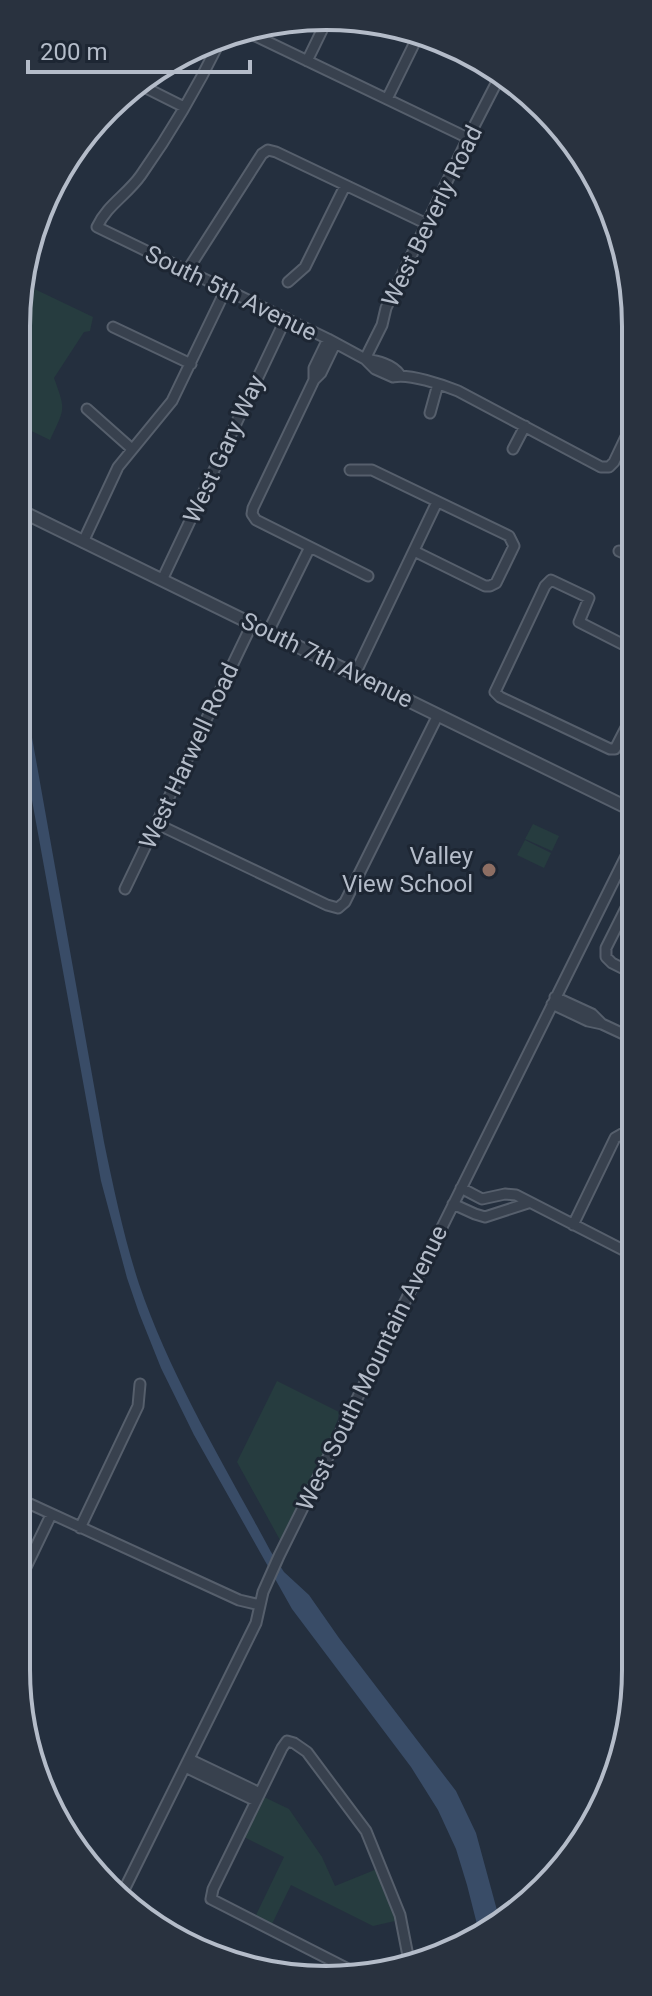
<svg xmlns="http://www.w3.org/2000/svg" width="652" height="1996" font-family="Roboto,sans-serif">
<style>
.green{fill:#263c3f}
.water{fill:#394c67}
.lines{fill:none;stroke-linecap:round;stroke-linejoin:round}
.minor-casing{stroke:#565f6c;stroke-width:13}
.tertiary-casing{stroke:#565f6c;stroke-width:15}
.minor{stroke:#38414e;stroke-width:9}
.tertiary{stroke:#38414e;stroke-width:11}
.education-dot{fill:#8d6e63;stroke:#1d2633;stroke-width:3}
.labels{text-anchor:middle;stroke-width:6;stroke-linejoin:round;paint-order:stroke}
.street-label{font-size:24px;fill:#b4bcc9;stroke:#1d2633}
.poi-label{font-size:24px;fill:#b4bcc9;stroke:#1d2633;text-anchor:end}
.rim{fill:none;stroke:#b4bcc9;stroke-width:4}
</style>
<rect width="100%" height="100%" fill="#242f3e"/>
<!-- green -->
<path class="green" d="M22 283 93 317 90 331 84 332 54 378C66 411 65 408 50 440L21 426Z
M533 824 559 836 552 851 525 839Z
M525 840 551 853 544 868 517 855Z
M277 1381 339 1412 338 1419 327 1447 280 1540 237 1462Z
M264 1797 289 1809 322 1857 335 1886 377 1869 389 1899 395 1921 373 1926 291 1885 272 1924 256 1915 284 1857 244 1837Z"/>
<!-- water -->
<path class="water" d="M20 670 104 1142C114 1190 124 1238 139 1284 171 1378 224 1464 271 1552L284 1572 309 1595 339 1638 456 1791 476 1833 501 1925 480 1936 467 1885 456 1849 438 1810 411 1767 292 1609 194 1435 161 1368 139 1313 127 1278 101 1181 20 734Z"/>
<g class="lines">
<defs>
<path id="minor" d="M245 31 468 138
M220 41C198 86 170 134 141 175 127 195 107 205 97 227L328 339 365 359 375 369 393 377C409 373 443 385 458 391L601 467H609L614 462 633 422
M307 61 326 22
M138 84 184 107
M387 99 419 34
M187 271 262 154 268 150 276 152 427 224
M288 282 305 267 345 186
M113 327 191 364
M335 344 321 373 314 380 253 508 252 514 256 520 368 576
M365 359 382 325 386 308 468 138 501 74
M365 359C377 361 393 364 400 375
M314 380V368L328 339
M87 409 132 449
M430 413 438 384
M513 449 525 426
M350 470H372L509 536 514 546 496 583 490 586H485L414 551
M83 542 118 467 172 401 226 289
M619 551 633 557
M162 580 286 318
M268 632 310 547
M355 674 437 502
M632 716 615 749H610L500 697 495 692 545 586 551 580 589 598 579 622 632 649
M157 824 327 905 338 908 345 902 438 715
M125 889 252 624
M632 973 612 963 606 957V948L632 896
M555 997 592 1014 602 1024
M552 1004 588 1021 602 1024 632 1038
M461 1188 482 1199 505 1194 516 1195 631 1254
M453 1204 475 1214 485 1217 528 1203
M573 1225 615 1138 622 1134 631 1136
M17 1498 239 1600 260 1605
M80 1528 138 1406 140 1384
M16 1588 51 1515
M189 1759 260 1793
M185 1767 256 1801
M121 1896 256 1623 263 1592 279 1556 632 844
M356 1973 211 1899 213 1889 282 1748 287 1741 294 1743 307 1752 366 1831 400 1915 408 1956V1968"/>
<path id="tertiary" d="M21 511 632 810"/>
</defs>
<!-- minor casing -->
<use href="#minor" class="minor-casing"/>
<!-- tertiary casing -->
<use href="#tertiary" class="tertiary-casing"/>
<!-- minor -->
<use href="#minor" class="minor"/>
<!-- tertiary -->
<use href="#tertiary" class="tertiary"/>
</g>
<!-- markers -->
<circle class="education-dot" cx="489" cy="870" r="8"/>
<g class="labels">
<!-- street labels -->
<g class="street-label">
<text transform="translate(432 216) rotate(-64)" y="8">West Beverly Road</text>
<text transform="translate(231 293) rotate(26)" y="8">South 5th Avenue</text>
<text transform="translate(224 449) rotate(-65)" y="8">West Gary Way</text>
<text transform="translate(327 660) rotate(26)" y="8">South 7th Avenue</text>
<text transform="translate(189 756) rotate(-65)" y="8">West Harwell Road</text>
<text transform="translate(372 1368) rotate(-64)" y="8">West South Mountain Avenue</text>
</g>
<!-- poi labels -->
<g class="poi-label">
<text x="473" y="864">Valley<tspan x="473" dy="28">View School</tspan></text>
</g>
</g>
<!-- crop -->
<path d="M0 0H652V1996H0ZM326 30H326A296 296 0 0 1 622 326V1670A296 296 0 0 1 326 1966H326A296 296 0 0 1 30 1670V326A296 296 0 0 1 326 30Z" fill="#29323f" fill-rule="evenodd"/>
<path class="rim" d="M326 30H326A296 296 0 0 1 622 326V1670A296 296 0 0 1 326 1966H326A296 296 0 0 1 30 1670V326A296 296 0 0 1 326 30Z"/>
<!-- scale -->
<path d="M28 60v12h222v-12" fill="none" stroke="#b4bcc9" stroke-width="4"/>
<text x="40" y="60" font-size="24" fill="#b4bcc9" stroke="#1d2633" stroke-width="6" paint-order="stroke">200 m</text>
</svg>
